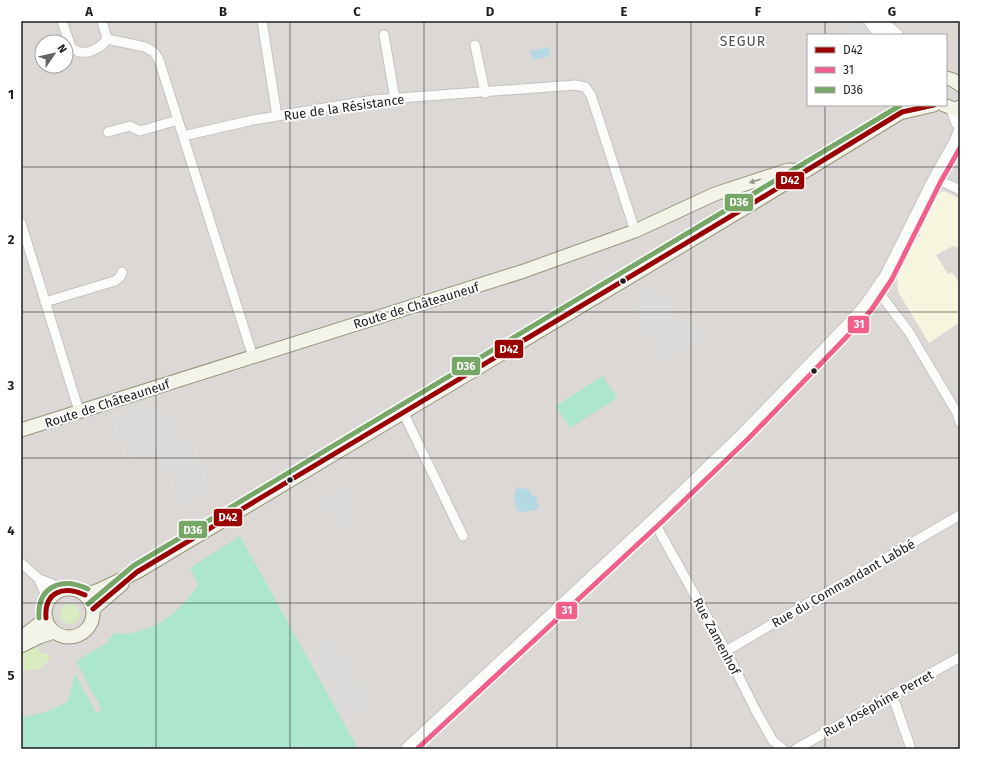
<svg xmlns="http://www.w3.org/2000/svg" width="981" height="770" font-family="'Fira Sans',sans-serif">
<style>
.residential{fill:#dbd8d6;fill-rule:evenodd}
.education{fill:#f6f5de}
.grass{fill:#d8ecbf}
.pitch{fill:#ace7cd}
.parking{fill:#dcdbd9}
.water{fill:#b5d9e2}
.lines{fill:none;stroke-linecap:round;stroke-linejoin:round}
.minor-casing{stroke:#c4c3c1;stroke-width:11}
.tertiary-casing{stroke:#c4c3c1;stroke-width:14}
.secondary-casing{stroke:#94957c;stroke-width:15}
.minor{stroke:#fcfcfb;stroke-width:9}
.tertiary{stroke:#fcfcfb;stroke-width:12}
.secondary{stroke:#f3f3e8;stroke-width:13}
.bus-1-casing{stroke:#fff;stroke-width:8}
.bus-2-casing{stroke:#fff;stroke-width:8}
.bus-3-casing{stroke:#fff;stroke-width:8}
.bus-1{stroke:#9b0000;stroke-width:5}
.bus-2{stroke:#f35f8b;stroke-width:5}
.bus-3{stroke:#76a766;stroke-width:5}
.oneway{fill:#93938d}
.grid{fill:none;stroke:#1d1d1d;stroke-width:1;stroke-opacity:0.55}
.bus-dot{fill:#1d1d1d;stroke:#fff;stroke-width:1.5}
.labels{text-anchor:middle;stroke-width:4;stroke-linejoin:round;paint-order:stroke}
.street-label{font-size:13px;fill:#1d1d1d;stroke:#fff}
.neighbourhood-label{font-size:14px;letter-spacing:1px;fill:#505050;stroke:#fff}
.line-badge{stroke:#fff;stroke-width:1.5}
.badge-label{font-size:11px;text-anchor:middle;font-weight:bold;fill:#fff}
.neatline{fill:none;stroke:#1d1d1d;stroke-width:1.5}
.grid-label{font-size:13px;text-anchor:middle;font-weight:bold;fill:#1d1d1d}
</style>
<rect width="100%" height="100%" fill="#ece9e4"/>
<!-- residential -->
<path class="residential" d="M21 21H960V749H21ZM808 35H946V105H808ZM42 42H66V66H42Z"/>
<!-- education -->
<path class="education" d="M944 191 960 199V248L953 246 936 255 948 274 952 272 958 281 960 287V322L929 343 898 292 897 275 907 259 908 247 921 235 916 233 921 220 936 195Z"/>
<!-- grass -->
<path class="grass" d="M60 614a10 10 0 1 1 20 0a10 10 0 1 1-20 0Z
M36 645 40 652 50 655C47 670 34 671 21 670V653Z"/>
<!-- pitch -->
<path class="pitch" d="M603 376 617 398 570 428 556 406Z
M240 536 358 749H21V717C40 716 52 710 68 701L75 674 96 713 102 710 76 661 107 643 114 633C120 633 126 634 132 633 160 628 183 608 198 585L190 568Z"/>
<!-- parking -->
<path class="parking" d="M832 21H855L871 35H849Z
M658 280 683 320 692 315 707 340 665 367 649 343 628 299Z
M143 403 169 409 188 446 195 442 213 493 178 505 156 451 125 463 109 416Z
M345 481 364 516 337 532 320 503Z
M335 636 377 708 347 725 306 652Z"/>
<!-- water -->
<path class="water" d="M548 47 550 56 533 60 530 51Z
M517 487 530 490 531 494 536 497 539 509 524 512 517 511 514 496Z"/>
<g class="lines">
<defs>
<path id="minor" d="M62 21 71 47C74 49 77 52 80 52 90 54 102 47 107 39L102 21
M262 21 277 116
M384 35 395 99
M107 39 145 47 154 52 159 60 253 357
M475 45 485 93
M108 132 130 126 140 131 178 120
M183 136 253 120 373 100 575 85 585 87 591 95 635 231
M935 178 960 190
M21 223 79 411
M877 290 909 332 957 413 960 422
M45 302 115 281 120 277 122 272
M403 412 463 536
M653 520 726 651 756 711 773 741 783 749
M21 563 39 579 65 589
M39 579 48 601
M726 651 960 515
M892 694 911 749
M419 738 423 749
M796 749 960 657"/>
<path id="tertiary" d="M870 21 880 35
M880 21 897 35
M952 108 957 122 960 126
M407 749 661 513 744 433 854 319 866 305 886 276 935 178 956 141 960 130"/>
<path id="secondary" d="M946 78 953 80 960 85
M944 105 952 108 957 109 960 107
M904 112 934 105
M21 430 524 271 635 231 715 194 788 170 806 171
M45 613a24 24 0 1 1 48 0a24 24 0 1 1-48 0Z
M85 595 99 590 137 572 763 197 913 105
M93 609 122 584
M21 638 46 618
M21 646 39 637 54 632"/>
</defs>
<!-- minor casing -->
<use href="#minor" class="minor-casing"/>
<!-- tertiary casing -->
<use href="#tertiary" class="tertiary-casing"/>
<!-- secondary casing -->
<use href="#secondary" class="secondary-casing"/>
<!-- minor -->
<use href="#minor" class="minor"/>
<!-- tertiary -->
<use href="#tertiary" class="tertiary"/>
<!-- secondary -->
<use href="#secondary" class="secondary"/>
<defs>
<path id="bus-1" d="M93 609 137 572 763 197 902 112 934 105
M46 618C44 592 63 585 85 595"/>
<path id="bus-2" d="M417 749 666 518 749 438 859 324 872 309 892 279 941 181 960 148"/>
<path id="bus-3" d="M88 604 133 566 901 105
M39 618C37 587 61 576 88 589"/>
</defs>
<!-- bus-1 casing -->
<use href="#bus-1" class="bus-1-casing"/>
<!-- bus-2 casing -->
<use href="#bus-2" class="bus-2-casing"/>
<!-- bus-3 casing -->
<use href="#bus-3" class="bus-3-casing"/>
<!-- bus-1 -->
<use href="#bus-1" class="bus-1"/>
<!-- bus-2 -->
<use href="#bus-2" class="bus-2"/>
<!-- bus-3 -->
<use href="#bus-3" class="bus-3"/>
</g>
<!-- one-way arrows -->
<defs><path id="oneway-solid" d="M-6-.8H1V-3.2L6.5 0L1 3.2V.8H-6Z"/></defs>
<use class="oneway" href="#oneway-solid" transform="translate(755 181) rotate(163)"/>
<!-- grid -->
<path class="grid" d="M156 21V749M290 21V749M424 21V749M557 21V749M691 21V749M825 21V35M825 105V749M21 167H960M21 312H960M21 458H960M21 603H960"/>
<!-- markers -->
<g class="bus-dot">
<circle cx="623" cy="281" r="3.5"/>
<circle cx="814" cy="371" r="3.5"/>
<circle cx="290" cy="480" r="3.5"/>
</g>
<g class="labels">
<!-- street labels -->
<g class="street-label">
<text transform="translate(344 107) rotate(-8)" y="5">Rue de la Résistance</text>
<text transform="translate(416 305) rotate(-17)" y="5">Route de Châteauneuf</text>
<text transform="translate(107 403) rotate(-18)" y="5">Route de Châteauneuf</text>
<text transform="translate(843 583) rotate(-30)" y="5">Rue du Commandant Labbé</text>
<text transform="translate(717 636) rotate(62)" y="5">Rue Zamenhof</text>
<text transform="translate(878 703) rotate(-29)" y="5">Rue Joséphine Perret</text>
</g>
<!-- neighbourhood labels -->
<g class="neighbourhood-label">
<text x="743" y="46">SEGUR</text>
</g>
</g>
<g class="line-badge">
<rect x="775" y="171" width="30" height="19" rx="4" fill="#9b0000"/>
<rect x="724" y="193" width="30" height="19" rx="4" fill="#76a766"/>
<rect x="847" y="315" width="23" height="19" rx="4" fill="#f35f8b"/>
<rect x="494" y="339" width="30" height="20" rx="4" fill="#9b0000"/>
<rect x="451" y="356" width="30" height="20" rx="4" fill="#76a766"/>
<rect x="213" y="508" width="30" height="19" rx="4" fill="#9b0000"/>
<rect x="178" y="520" width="30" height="19" rx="4" fill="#76a766"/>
<rect x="555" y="601" width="23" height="19" rx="4" fill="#f35f8b"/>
</g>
<g class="badge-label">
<text x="790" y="184">D42</text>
<text x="739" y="206">D36</text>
<text x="859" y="328">31</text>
<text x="509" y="353">D42</text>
<text x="466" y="370">D36</text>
<text x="228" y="521">D42</text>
<text x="193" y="534">D36</text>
<text x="567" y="614">31</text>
</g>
<!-- border -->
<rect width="981" height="770" fill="none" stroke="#ffffff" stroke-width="44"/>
<!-- legend -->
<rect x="807" y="34" width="140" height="72" fill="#ffffff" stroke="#a5a5a5"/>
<rect x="815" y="47" width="20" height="6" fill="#9b0000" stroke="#a5a5a5"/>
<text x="843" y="54" font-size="12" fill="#1d1d1d">D42</text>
<rect x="815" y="67" width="20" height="6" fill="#f35f8b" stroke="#a5a5a5"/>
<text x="843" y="74" font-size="12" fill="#1d1d1d">31</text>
<rect x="815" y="87" width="20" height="6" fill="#76a766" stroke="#a5a5a5"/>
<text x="843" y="94" font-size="12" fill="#1d1d1d">D36</text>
<!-- north arrow -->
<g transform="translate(54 54) rotate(56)"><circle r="19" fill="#ffffff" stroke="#a5a5a5"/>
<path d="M0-3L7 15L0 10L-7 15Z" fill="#656463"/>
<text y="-6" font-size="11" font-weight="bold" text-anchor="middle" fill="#1d1d1d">N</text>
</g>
<rect x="22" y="22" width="937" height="726" class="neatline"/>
<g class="grid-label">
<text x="89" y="16">A</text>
<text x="223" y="16">B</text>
<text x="357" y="16">C</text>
<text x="490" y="16">D</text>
<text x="624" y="16">E</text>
<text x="758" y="16">F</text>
<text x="892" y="16">G</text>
<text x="11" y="99">1</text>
<text x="11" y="244">2</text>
<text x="11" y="390">3</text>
<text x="11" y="535">4</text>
<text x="11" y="680">5</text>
</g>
</svg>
